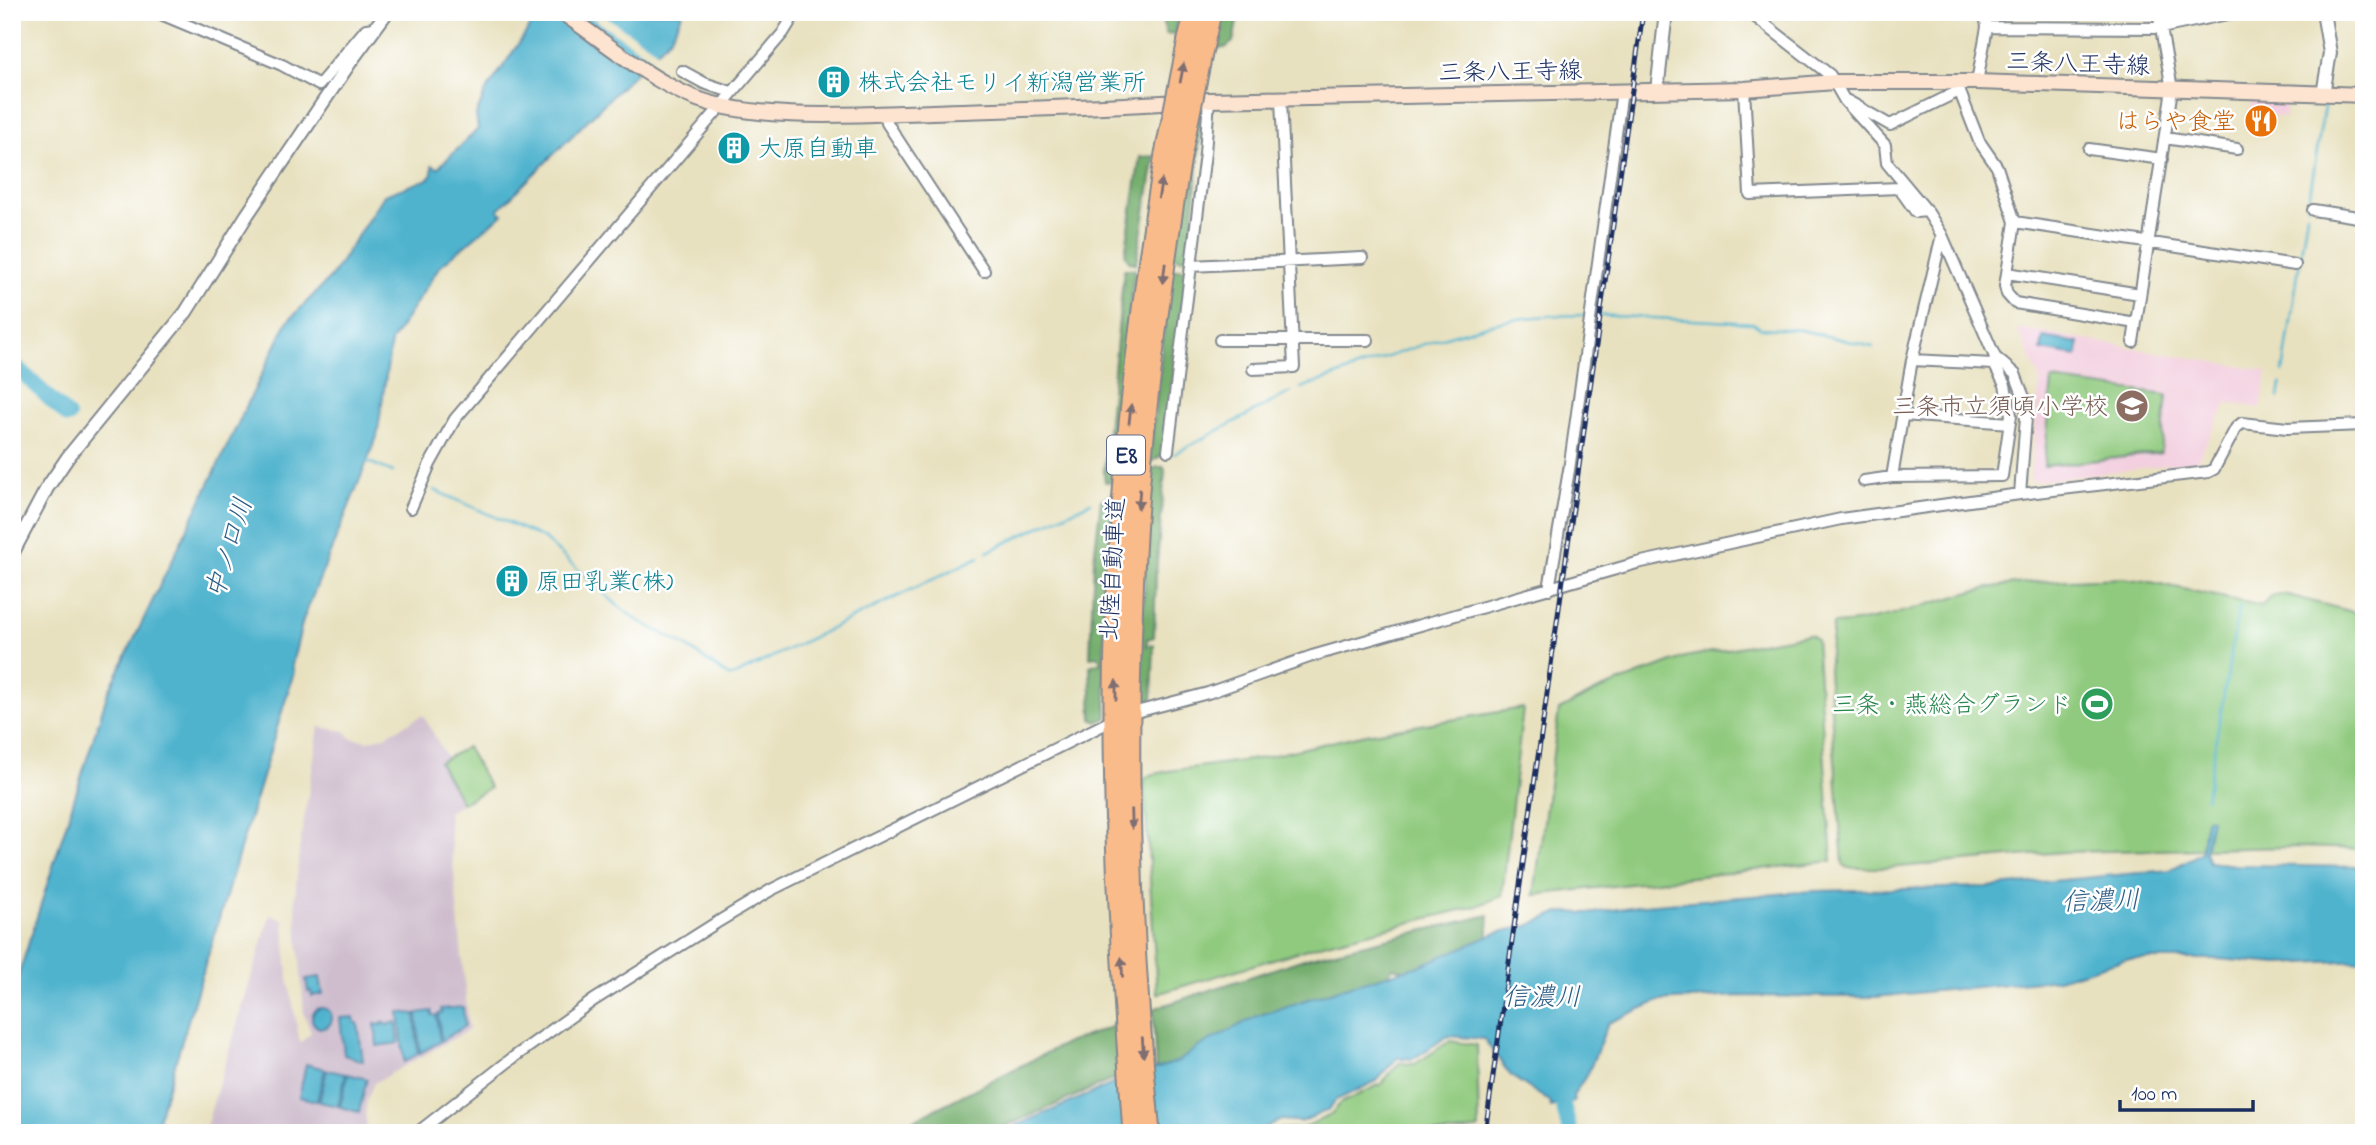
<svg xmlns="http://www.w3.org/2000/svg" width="2376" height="1145" font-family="'Indie Flower','Klee One',sans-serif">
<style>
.built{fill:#f3cfdf}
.industrial{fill:#cfbdce}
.green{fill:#90ca7e;stroke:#567c6e;stroke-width:2}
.forest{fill:#74ae6d;stroke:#486e66;stroke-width:2}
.water{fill:#4fb3ce;stroke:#357196;stroke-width:2}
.pier{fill:#e8e1bf}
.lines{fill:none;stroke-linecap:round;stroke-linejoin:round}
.stream{stroke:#4fb3ce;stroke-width:2.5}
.river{stroke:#4fb3ce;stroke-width:16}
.minor-casing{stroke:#82888e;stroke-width:14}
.tertiary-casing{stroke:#82888e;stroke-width:16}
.secondary-casing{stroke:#82888e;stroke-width:18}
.motorway-casing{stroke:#82888e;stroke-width:23}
.minor{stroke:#fff;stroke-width:10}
.tertiary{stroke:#fff;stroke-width:12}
.secondary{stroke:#fde4d1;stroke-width:14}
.motorway{stroke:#fabb8b;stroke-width:19}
.rail-casing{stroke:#1b2f5e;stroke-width:5}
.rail{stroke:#fff;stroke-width:2.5;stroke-dasharray:8;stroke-linecap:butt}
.motorway-bridge-casing{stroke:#82888e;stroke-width:23;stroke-linecap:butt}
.motorway-bridge{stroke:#fabb8b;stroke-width:19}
.oneway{fill:#7f6e72}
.labels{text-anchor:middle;stroke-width:5;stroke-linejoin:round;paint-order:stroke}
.shield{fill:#fff;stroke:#5f6d8e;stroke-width:2}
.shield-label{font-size:23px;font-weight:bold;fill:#1b2f5e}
.street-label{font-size:24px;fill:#1b2f5e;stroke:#fff}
.culture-label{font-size:24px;fill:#0d838f;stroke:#fff;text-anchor:start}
.food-label{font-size:24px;fill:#c56008;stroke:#fff;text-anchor:end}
.education-label{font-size:24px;fill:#785e54;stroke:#fff;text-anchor:end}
.leisure-label{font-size:24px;fill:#27864d;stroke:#fff;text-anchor:end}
.water-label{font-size:26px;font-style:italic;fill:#2d5d85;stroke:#fff}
</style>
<rect width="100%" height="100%" fill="#fff"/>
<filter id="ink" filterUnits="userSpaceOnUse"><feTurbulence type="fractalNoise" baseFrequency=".0143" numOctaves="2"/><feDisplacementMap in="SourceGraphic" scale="14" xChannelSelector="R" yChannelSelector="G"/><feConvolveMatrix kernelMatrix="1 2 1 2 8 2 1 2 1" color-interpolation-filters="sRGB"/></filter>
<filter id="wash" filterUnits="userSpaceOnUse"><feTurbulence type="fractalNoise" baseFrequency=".00686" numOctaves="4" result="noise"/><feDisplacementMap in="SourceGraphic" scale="28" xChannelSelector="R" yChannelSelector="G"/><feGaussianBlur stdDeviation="1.57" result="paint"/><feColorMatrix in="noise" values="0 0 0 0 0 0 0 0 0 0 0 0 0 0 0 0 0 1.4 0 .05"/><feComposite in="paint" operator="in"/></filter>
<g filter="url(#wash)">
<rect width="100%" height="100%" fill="#e8e1bf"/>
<!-- built -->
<path class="built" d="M2252 98 2287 99 2285 117 2274 116 2271 130 2247 127Z
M2017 328 2267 371 2261 408 2227 403 2197 461 2033 482 2030 478 2040 379Z"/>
<!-- industrial -->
<path class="industrial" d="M423 715 447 758 439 762 462 803 448 812 469 1030 374 1083 367 1099 365 1114 368 1133H204L270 915 284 920 288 978 300 1043 311 1033 304 1014 295 899 299 851 319 727 345 731 351 738 369 741 385 736Z"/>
<!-- green -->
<path class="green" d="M2052 380 2167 395 2161 453 2044 466Z
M2121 578 2146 581 2262 606C2270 596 2275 594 2288 595L2364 615V849L2296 847 2063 852 1888 868H1847L1843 864 1828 671 1833 624C1882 622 1928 603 1975 591 2020 580 2075 580 2121 578Z
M1809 634 1816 639 1832 861 1534 895 1559 710 1599 690 1685 657Z
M1523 708 1502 896 1477 906 1327 943 1157 994 1144 780 1150 775 1168 771 1256 759 1366 734Z
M467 747 490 788 462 803 439 762Z
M1450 1041 1477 1045 1479 1129 1456 1133H1273L1281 1129 1302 1128 1329 1116 1341 1103 1381 1084 1399 1063 1415 1064Z"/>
<!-- forest -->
<path class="forest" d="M1160 12H1178L1175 35 1166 34Z
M1216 12H1239L1233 42 1225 48 1207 47Z
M1196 110H1202L1203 116 1189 256 1186 260 1172 256Z
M1155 156 1136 263 1130 262 1125 255 1140 157Z
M1124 269H1135L1125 339 1116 481 1105 482 1104 472Z
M1171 269H1185L1187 274 1164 454 1149 463Z
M1157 467H1164L1165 471 1156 574 1154 637 1147 639V646L1154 645 1152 700 1140 703 1142 609 1144 599 1148 514 1152 470Z
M1112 494 1104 656 1107 718 1097 722 1092 719 1090 666 1101 662 1099 656 1090 657 1094 559 1101 500Z
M1489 915 1487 943 1416 975 1393 967 1380 986 1156 1075 1153 1009 1310 957Z
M1119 1024 1124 1073 1116 1078 1018 1121 985 1133H888L1062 1045Z"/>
<!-- water -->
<path class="water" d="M540 12H683L671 37 498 210 503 214 440 266 391 342 377 437 303 620 292 665 294 672 154 1133H12V996L107 695 287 322 331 277 384 195 428 179 432 174V165L438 168 478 129 476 115 485 93Z
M2043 337 2079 343 2077 356 2041 350Z
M2206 818 2211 819 2205 851 2209 862 2235 865 2364 867V960L2279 964 2217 959H2126L2058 979 1875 997 1738 996 1659 1001 1608 1023 1589 1071 1573 1096 1574 1101 1550 1107 1549 1101 1511 1076 1484 1039 1448 1036 1413 1059 1397 1058 1377 1081 1336 1100 1328 1110 1301 1122 1281 1120 1254 1133H1000L1117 1082 1179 1061 1198 1047 1257 1016 1345 987 1419 966 1499 932 1528 926 1559 912 1594 913 1643 905 1813 891 1987 887 2170 870 2201 853Z
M320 977 323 994 312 996 311 991 308 992 306 979Z
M463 1007 465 1026 441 1041 438 1014 442 1013 441 1009Z
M312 1018a10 10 0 1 1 20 0a10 10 0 1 1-20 0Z
M432 1011V1015H436L440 1042 420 1053 417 1013Z
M399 1012 415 1014 418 1054 404 1062Z
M354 1017 355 1023H358L363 1061 344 1055 340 1018Z
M385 1022 386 1025 397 1022 399 1043 377 1046 375 1024 382 1025V1023Z
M306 1064 325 1069 317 1101 299 1097Z
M327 1070 346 1074 338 1106 319 1102Z
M348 1074 367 1079 359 1112 340 1107Z"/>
<!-- pier -->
<path class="pier" d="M584 12H599L660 53 654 60Z"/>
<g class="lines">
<!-- stream -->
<path class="stream" d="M2308 206 2325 101
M1594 315 1753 323 1760 328 1801 330 1873 347
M2283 372 2307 214
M1301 388C1366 366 1434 337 1501 322 1529 316 1559 315 1587 315
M2279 398 2281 384
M1174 454 1291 392
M366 461 393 472
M434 490 543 538 617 605 637 620 686 646 728 676H733L979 557
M987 552 1091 502
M2206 798 2239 607"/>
<!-- river -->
<path class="river" d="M12 363 68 416
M1558 1083 1570 1133"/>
</g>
</g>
<g filter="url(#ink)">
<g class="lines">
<defs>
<path id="minor" d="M156 12 282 65 319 85 366 29 375 28
M1749 12 1830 75 1845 101 1885 145 1887 163 1927 211 1942 235 1995 357 2015 374 2027 405 2020 494
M1987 27 2161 28 2237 12
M682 71 704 83 731 92
M1956 82 1979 141 1997 167 2015 222 2295 265
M1977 82 1987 27 1985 14 1983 12
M1744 89 1750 194 1899 188 1916 212 1927 211
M1848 101 1890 125 1959 91
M887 113V123L984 271
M2165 138 2237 149
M2089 149 2162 159
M2313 210 2364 218
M2015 222 2005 286 2007 294 2015 303 2136 323
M1191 266 1362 258
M2007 273 2140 294
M1220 340H1368
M2133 342 2172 89 2158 12
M1912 360 1994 364
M1253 369 1294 367 1281 100
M1903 415 2010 423
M1168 451 1205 153 1209 100
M1892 477 1912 360 1942 235
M1864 481 1892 477 2002 476 2011 415 2005 385 1994 364 1995 357
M411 508 430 464 455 419 783 33 796 12
M1549 589 1569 470 1622 91
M1140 711 1208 693 1312 656 1637 563 1841 519 2020 494 2208 472 2214 469 2236 428 2242 423 2287 428 2364 425
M12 1133H13
M417 1133 514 1057 594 1000 716 923 771 890 1107 723"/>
<path id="tertiary" d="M2323 12 2330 53 2323 94
M1657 91 1666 12
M12 554 47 488 68 457 186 312 247 215 351 61 387 12"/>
<path id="secondary" d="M561 12C600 38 647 78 690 96 752 123 864 114 932 112 1025 109 1117 107 1209 100L1744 89 1835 82H1977L2364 95"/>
<path id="motorway" d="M1188 40 1195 12
M1204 44 1211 12
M1133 1133C1121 959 1109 785 1116 611 1122 457 1140 305 1165 154
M1150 1133C1129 931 1124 722 1137 519 1145 398 1162 277 1181 157"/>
</defs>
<!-- minor casing -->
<use href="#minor" class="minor-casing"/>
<!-- tertiary casing -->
<use href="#tertiary" class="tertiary-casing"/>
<!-- secondary casing -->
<use href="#secondary" class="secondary-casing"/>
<!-- motorway casing -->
<use href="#motorway" class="motorway-casing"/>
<!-- minor -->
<use href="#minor" class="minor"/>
<!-- tertiary -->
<use href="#tertiary" class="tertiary"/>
<!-- secondary -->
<use href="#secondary" class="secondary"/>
<!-- motorway -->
<use href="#motorway" class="motorway"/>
<defs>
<path id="rail" d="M1485 1133 1643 12"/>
</defs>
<!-- rail casing -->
<use href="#rail" class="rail-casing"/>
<!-- rail -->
<use href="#rail" class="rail"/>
<defs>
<path id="motorway-bridge" d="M1165 154 1188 40
M1181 157 1204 44"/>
</defs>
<!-- motorway-bridge casing -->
<use href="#motorway-bridge" class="motorway-bridge-casing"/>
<!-- motorway-bridge -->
<use href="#motorway-bridge" class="motorway-bridge"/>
</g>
<!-- one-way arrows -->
<defs><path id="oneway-solid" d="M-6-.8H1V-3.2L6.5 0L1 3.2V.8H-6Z" transform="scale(1.75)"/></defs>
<g class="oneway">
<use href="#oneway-solid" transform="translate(1182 73) rotate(-79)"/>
<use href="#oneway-solid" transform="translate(1160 189) rotate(-80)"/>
<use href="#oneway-solid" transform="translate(1164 273) rotate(97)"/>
<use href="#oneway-solid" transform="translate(1130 414) rotate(-84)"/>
<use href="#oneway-solid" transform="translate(1139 499) rotate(95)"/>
<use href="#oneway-solid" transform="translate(1116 690) rotate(-90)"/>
<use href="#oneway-solid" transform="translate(1132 819) rotate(88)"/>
<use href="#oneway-solid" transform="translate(1122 967) rotate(-93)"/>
<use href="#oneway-solid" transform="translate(1143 1047) rotate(86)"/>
</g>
</g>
<!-- icons -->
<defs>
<symbol id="building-disc" viewBox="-11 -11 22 22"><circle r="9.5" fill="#0f9aa8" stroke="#fff"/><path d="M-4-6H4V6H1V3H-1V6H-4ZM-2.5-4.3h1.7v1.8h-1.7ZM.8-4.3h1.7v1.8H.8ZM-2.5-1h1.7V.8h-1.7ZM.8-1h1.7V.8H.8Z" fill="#fff"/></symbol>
<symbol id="restaurant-disc" viewBox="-11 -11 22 22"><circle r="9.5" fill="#e8710a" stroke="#fff"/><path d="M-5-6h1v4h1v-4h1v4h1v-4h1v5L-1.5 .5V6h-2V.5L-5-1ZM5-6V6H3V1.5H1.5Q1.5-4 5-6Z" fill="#fff"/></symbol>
<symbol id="school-disc" viewBox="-11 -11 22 22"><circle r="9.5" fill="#8d6e63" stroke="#fff"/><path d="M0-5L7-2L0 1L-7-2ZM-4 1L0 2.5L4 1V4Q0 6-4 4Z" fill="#fff"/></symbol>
<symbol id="stadium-disc" viewBox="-11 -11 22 22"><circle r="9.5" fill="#2e9e5b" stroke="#fff"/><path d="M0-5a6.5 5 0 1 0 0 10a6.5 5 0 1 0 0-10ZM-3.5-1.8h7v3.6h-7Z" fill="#fff"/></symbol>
</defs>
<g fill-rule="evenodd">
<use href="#building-disc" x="815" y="63" width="38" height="38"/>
<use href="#restaurant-disc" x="2242" y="102" width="38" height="38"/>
<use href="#building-disc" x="715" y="129" width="38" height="38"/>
<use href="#school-disc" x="2113" y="387" width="38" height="38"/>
<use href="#building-disc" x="493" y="562" width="38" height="38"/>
<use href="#stadium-disc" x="2078" y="685" width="38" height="38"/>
</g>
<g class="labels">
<!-- shield labels -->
<rect class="shield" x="1107" y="435.5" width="38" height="39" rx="5"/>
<g class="shield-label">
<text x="1126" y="463">E8</text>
</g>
<!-- street labels -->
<g class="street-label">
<text transform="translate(2078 63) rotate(2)" y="8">三条八王寺線</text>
<text transform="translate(1510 71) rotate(-1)" y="8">三条八王寺線</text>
<text transform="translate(1112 569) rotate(-87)" y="8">北陸自動車道</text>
</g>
<!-- culture labels -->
<g class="culture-label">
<text x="858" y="90">株式会社モリイ新潟営業所</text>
<text x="758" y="156">大原自動車</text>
<text x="536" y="589">原田乳業(株)</text>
</g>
<!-- food labels -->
<g class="food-label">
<text x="2236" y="129">はらや食堂</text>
</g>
<!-- education labels -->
<g class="education-label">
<text x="2108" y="414">三条市立須頃小学校</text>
</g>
<!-- leisure labels -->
<g class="leisure-label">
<text x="2072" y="712">三条・燕総合グランド</text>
</g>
<!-- water labels -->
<g class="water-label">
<text transform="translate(228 548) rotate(-73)" y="9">中ノ口川</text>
<text transform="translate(2101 900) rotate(-2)" y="9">信濃川</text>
<text x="1542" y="1005">信濃川</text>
</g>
</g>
<!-- margin -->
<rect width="2376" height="1145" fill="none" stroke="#fff" stroke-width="42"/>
<!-- scale -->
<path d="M2120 1100v10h133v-10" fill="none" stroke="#1b2f5e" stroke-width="3.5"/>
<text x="2131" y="1100" font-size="21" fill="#1b2f5e" stroke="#ffffff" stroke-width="5" paint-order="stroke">100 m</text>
</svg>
